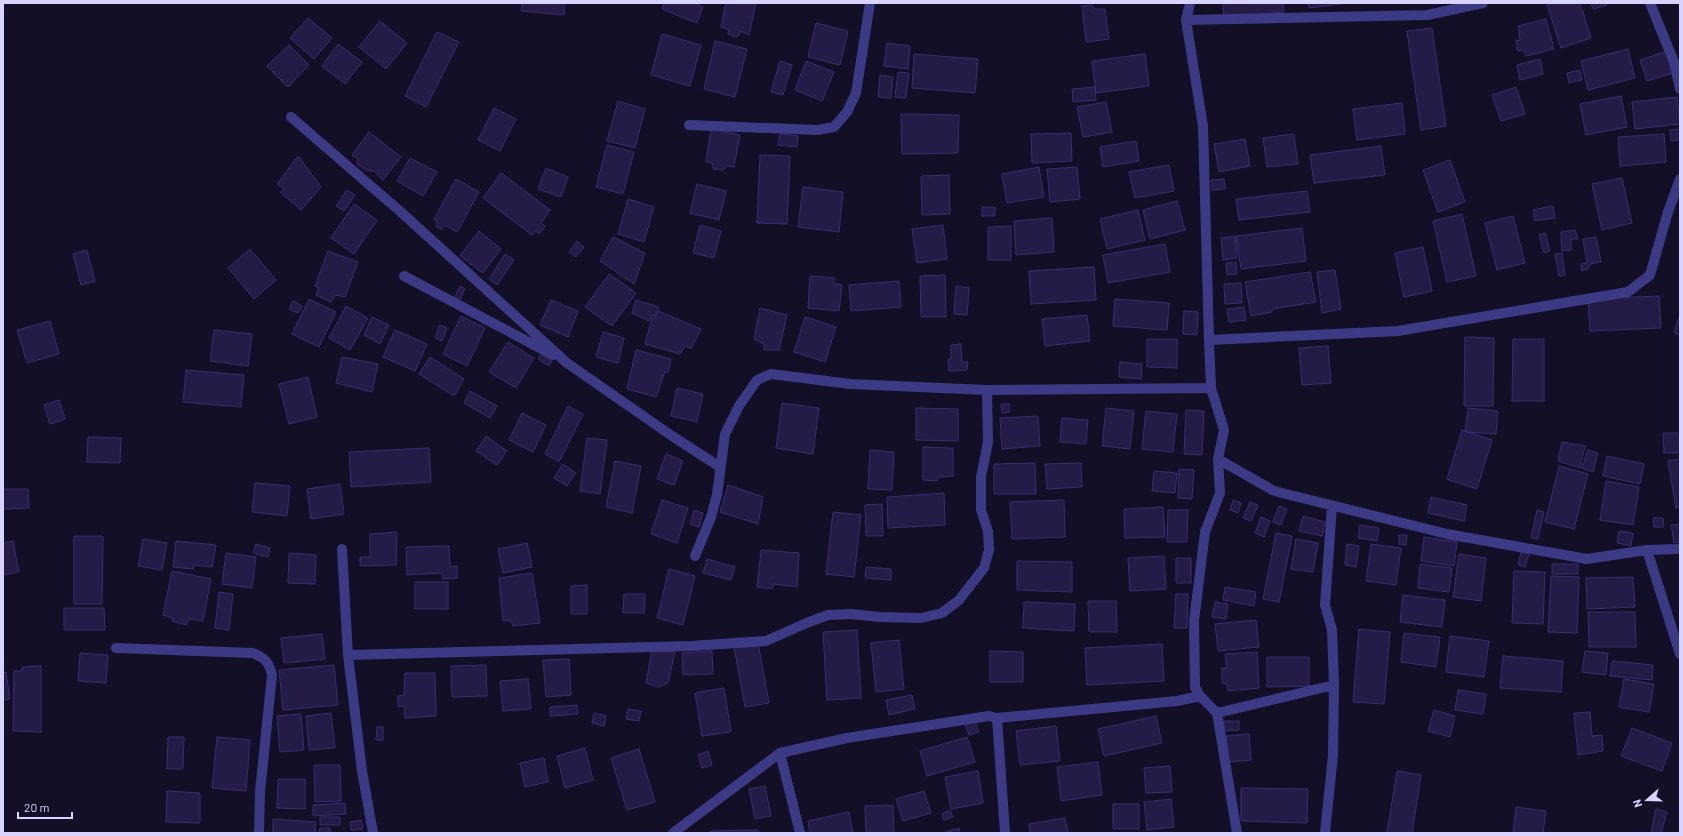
<svg xmlns="http://www.w3.org/2000/svg" width="1683" height="836" font-family="Barlow,sans-serif">
<style>
.building{fill:#241b47;stroke:#3b2d73}
.lines{fill:none;stroke-linecap:round;stroke-linejoin:round}
.minor{stroke:#3d3a85;stroke-width:10}
</style>
<rect width="100%" height="100%" fill="#130f26"/>
<!-- building -->
<path class="building" d="M522 3H565L564 15 521 11Z
M664 3H694L703 7 697 23 662 9Z
M726 3H756L749 35 741 31 737 37 728 34 729 30 721 27Z
M1223 3H1283L1284 12 1224 17Z
M1308 3H1349L1309 8Z
M1554 3H1580L1591 38 1561 48 1547 5Z
M1591 3H1607V5L1593 9Z
M1092 5 1095 9H1105L1109 39 1086 42 1082 6Z
M308 18 332 38 314 59 290 38Z
M1546 19 1554 49 1526 56 1523 50 1518 51 1516 41 1520 40 1518 26Z
M380 21 407 43 386 69 359 47Z
M816 23 848 31 840 65 808 57Z
M1432 28 1446 126 1421 130 1407 31Z
M437 32 459 42 426 107 405 96Z
M662 34 701 45 690 86 651 75Z
M715 41 747 49 735 97 704 89Z
M887 43 910 46 908 69 884 66Z
M338 44 362 62 345 84 322 66Z
M289 45 309 65 288 87 267 66Z
M1628 49 1635 78 1588 90 1581 61Z
M1667 51 1674 73 1647 81 1640 60Z
M914 54 978 59 975 93 912 88Z
M1145 54 1149 86 1096 93 1092 61Z
M1540 59 1543 74 1520 80 1517 65Z
M780 61 792 65 783 95 771 92Z
M806 61 834 72 822 101 795 90Z
M1580 70 1582 80 1569 83 1567 73Z
M898 72 909 73 906 98 895 97Z
M880 75 893 77 891 98 878 97Z
M1095 87 1096 100 1073 102 1072 89Z
M1516 87 1525 114 1501 121 1492 95Z
M1621 96 1627 127 1586 135 1580 104Z
M1677 97 1680 124 1635 129 1632 102Z
M618 101 645 109 635 148 607 141Z
M1106 102 1112 132 1083 137 1077 107Z
M1402 103 1405 134 1357 140 1353 109Z
M494 108 516 119 500 151 478 140Z
M901 114 959 115 958 153 902 154Z
M711 129 740 135 734 167 727 166 723 170 713 169V164L706 161Z
M1680 129V140L1671 141 1670 130Z
M369 132 401 157 383 180 374 171H368L357 164 358 159 352 155Z
M1071 133 1072 161 1032 163 1031 134Z
M780 134 798 136 797 147 778 145Z
M1294 134 1298 164 1267 167 1263 138Z
M1664 134 1666 162 1620 166 1618 137Z
M1245 139 1250 166 1219 172 1214 144Z
M1136 141 1139 161 1103 167 1100 147Z
M607 145 634 152 623 194 596 187Z
M1381 146 1385 175 1314 183 1310 155Z
M760 155 790 156 787 224 757 223Z
M298 156 321 187 301 210 281 193 284 189 277 184Z
M410 158 437 172 423 196 397 181Z
M1450 160 1465 202 1438 212 1423 170Z
M1169 165 1174 191 1135 198 1129 172Z
M1039 167 1044 197 1007 203 1002 174Z
M1077 167 1080 199 1050 202 1047 169Z
M546 168 568 177 561 197 538 189Z
M501 173 550 210 541 223 545 226 539 234 536 230 532 235 483 198Z
M949 175 950 214 922 215 921 176Z
M1622 178 1632 223 1602 230 1592 184Z
M456 179 479 192 457 232 445 225 441 230 436 226 437 221 434 219Z
M1224 179 1225 189 1212 190 1211 180Z
M697 184 726 191 719 220 690 213Z
M803 187 843 192 839 232 798 227Z
M347 190 355 195 344 211 336 206Z
M1307 191 1310 212 1239 220 1236 199Z
M628 199 654 207 644 242 618 234Z
M1177 201 1185 230 1150 239 1143 210Z
M354 204 377 220 354 254 331 238Z
M1553 206 1555 218 1535 221 1533 210Z
M982 207H995V216H982Z
M1138 210 1145 240 1107 249 1100 219Z
M1462 214 1476 276 1447 282 1433 221Z
M1513 216 1525 263 1497 270 1485 223Z
M1052 218 1054 252 1016 255 1014 221Z
M700 225 721 231 714 258 693 253Z
M943 225 947 259 917 263 912 229Z
M1011 226V260H988V227Z
M1302 228 1306 261 1241 269 1236 236Z
M1575 230 1578 239H1571V250L1562 251 1561 232Z
M479 231 501 249 483 273 460 256Z
M1545 233 1550 251 1544 253 1539 235Z
M1235 236 1237 258 1223 260 1221 238Z
M613 237 645 253 634 284 600 261Z
M1596 237 1601 262 1590 264 1588 269 1582 271 1581 264 1587 263 1583 239Z
M577 241 584 247 576 257 569 252Z
M1165 244 1170 272 1108 283 1103 255Z
M1423 247 1432 291 1404 297 1395 253Z
M250 249 276 280 254 299 228 268Z
M87 250 95 281 81 285 73 254Z
M328 251 358 262 345 297 335 295 331 302 316 295 319 288 315 286Z
M1562 253 1565 275 1559 276 1555 254Z
M505 254 514 260 497 285 489 279Z
M1236 262 1237 274 1227 275 1226 263Z
M1094 267 1096 300 1031 304 1029 271Z
M1335 270 1341 309 1322 313 1317 272Z
M1310 272 1316 302 1272 309V312L1251 316 1245 282Z
M609 274 636 293 612 326 585 307Z
M945 275 946 317H921L920 276Z
M810 276 835 278 833 283 842 285 839 311 808 308Z
M899 281 901 307 851 311 849 285Z
M1241 283 1242 303 1225 304 1224 284Z
M460 286 465 289 459 301 454 299Z
M956 286 969 288 967 315 954 314Z
M1659 296 1661 328 1590 331 1588 299Z
M309 299 336 312 319 347 292 334Z
M1115 299 1169 303 1167 330 1113 326Z
M551 300 578 311 568 337 540 325Z
M636 300 659 307 655 316 652 315 649 321 632 313Z
M293 301 302 306 298 313 289 309Z
M346 306 368 318 350 350 329 338Z
M1244 307 1246 320 1229 322 1227 309Z
M760 308 787 315 779 350H764V344L754 339Z
M658 311 701 329 691 349 685 346 680 354 645 344 652 318H655Z
M1184 311 1198 312 1197 335 1183 334Z
M1680 314V335L1674 333Z
M1087 315 1090 341 1045 346 1042 319Z
M461 316 485 328 467 366 443 354Z
M372 317 389 325 380 344 364 335Z
M805 317 836 327 825 362 794 352Z
M50 321 59 354 27 363 17 330Z
M440 325 447 328 442 341 435 338Z
M214 330 252 334 248 366 210 361Z
M395 330 427 344 415 371 383 357Z
M603 332 624 338 618 363 596 357Z
M1465 337 1494 338 1493 406H1464Z
M1147 339H1177V368L1147 367Z
M1513 339H1544V401H1512Z
M508 342 534 358 516 388 489 372Z
M961 344 962 362H968L967 370 949 371 948 359H951V345Z
M1328 346 1331 383 1302 385 1299 348Z
M636 350 671 359 668 372H665L656 397 627 389Z
M541 354 552 361 549 366 538 359Z
M342 357 378 364 372 392 336 383Z
M430 357 464 379 454 396 419 374Z
M1120 362 1142 364 1141 379 1119 377Z
M186 370 244 375 241 407 183 402Z
M308 377 317 417 289 424 279 384Z
M677 388 703 394 697 422 671 416Z
M470 391 497 406 490 418 464 403Z
M59 400 65 419 50 424 44 405Z
M782 403 819 408 813 454 776 448Z
M1001 404H1009V412L1002 413Z
M568 406 583 414 559 462 545 454Z
M916 408 958 409V441L916 440Z
M1106 408 1134 411 1130 449 1102 446Z
M1468 408 1498 411 1496 434 1465 432Z
M1186 410 1204 411 1202 455 1184 454Z
M1146 411 1177 414 1173 452 1142 449Z
M522 413 546 425 533 452 509 440Z
M1038 416 1040 446 1002 449 1000 418Z
M1062 418 1088 420 1086 444 1060 442Z
M1462 430 1492 440 1477 489 1447 479Z
M1663 433H1680V453H1664Z
M486 436 507 451 497 465 476 451Z
M88 437 121 438 120 463 87 462Z
M587 438 607 440 600 494 580 491Z
M1562 442 1585 446 1580 468 1558 461Z
M923 447 953 448V476L938 477 937 481 923 480Z
M429 448 431 482 351 487 349 452Z
M870 450 894 452 892 490 868 489Z
M1588 450 1598 453 1593 472 1582 468Z
M666 454 683 461 674 485 657 479Z
M1607 456 1644 464 1640 484 1603 476Z
M1680 459V507L1676 508 1668 461Z
M615 461 641 466 632 513 606 507Z
M1035 463 1036 494H994V464Z
M1081 463 1082 487 1047 489 1045 464Z
M563 464 576 473 567 486 554 478Z
M1559 466 1588 474 1574 529 1545 522Z
M1179 469 1194 470 1192 499 1178 498Z
M1154 471 1177 473 1175 493 1152 491Z
M1606 481 1639 487 1633 525 1600 520Z
M255 483 290 486 287 516 252 512Z
M340 484 344 514 311 519 307 489Z
M728 485 763 497 758 524 720 512Z
M3 489H28L29 508 3 509Z
M944 493 945 525 888 528 887 497Z
M1431 497 1467 505 1464 521 1428 513Z
M662 500 688 508 677 543 651 534Z
M1064 500 1065 537 1012 539 1010 502Z
M1233 500 1241 503 1238 513 1230 510Z
M1250 502 1258 505 1251 521 1243 518Z
M882 504 883 536H866L865 505Z
M1279 506 1287 509 1281 525 1273 522Z
M1163 507 1165 537 1125 538 1124 509Z
M694 510 703 513 699 527 690 524Z
M1168 510H1188L1187 542H1167Z
M1537 510 1544 512 1538 539 1531 538Z
M833 512 861 515 854 577 826 574Z
M1303 516 1325 522 1322 536 1299 531Z
M1261 517 1270 521 1264 537 1255 533Z
M1653 518H1663L1664 527H1654Z
M1680 524V542L1674 543 1671 525Z
M1360 525 1379 528 1377 541 1358 538Z
M1619 531 1633 533 1631 546 1617 543Z
M397 532 396 565 360 566V557H370V534Z
M1276 533 1292 536 1279 602 1263 599Z
M1399 535H1407L1406 545 1399 544Z
M74 536H103L102 604H74Z
M1424 537 1457 542 1454 566 1421 561Z
M143 539 167 543 162 570 138 566Z
M1296 539 1318 543 1313 572 1291 569Z
M13 541 19 572 3 575V543Z
M176 541 216 545 212 567 194 565 193 569 173 567Z
M527 543 532 567 503 573 498 549Z
M256 544 270 548 268 557 253 553Z
M1347 544 1359 546 1356 567 1345 565Z
M1371 544 1401 548 1396 585 1366 581Z
M449 546 450 567 457 566V578L443 579 442 573 407 575 406 547Z
M761 550 799 553 797 587 774 584 772 589 757 587Z
M1521 552 1529 554 1525 567 1518 565Z
M226 553 256 557 252 588 222 584Z
M289 553 316 555 315 584 288 583Z
M1459 554 1486 558 1481 601 1453 597Z
M1164 556 1166 589 1130 591 1128 558Z
M1176 558H1191V583H1176Z
M707 559 735 567 731 580 703 573Z
M1017 561 1072 562V592L1017 590Z
M1420 564 1452 568 1449 592 1418 588Z
M1552 564H1578V574H1552Z
M866 567 891 569V580L865 578Z
M669 569 695 576 683 625 657 618Z
M172 571 211 579 203 621 189 619 186 625 172 621 173 618 163 615Z
M1514 571 1545 572 1543 624 1512 623Z
M532 573 540 623 513 626 511 621H503L499 578Z
M1551 576 1579 577 1577 633 1548 632Z
M1633 577 1635 607 1587 609 1586 578Z
M415 582H448V609H415Z
M587 585V614H571V586Z
M1225 587 1256 592 1254 606 1223 600Z
M219 592 233 594 229 630 215 628Z
M624 594H645L644 613H623Z
M1176 594H1188L1187 628H1174Z
M1403 595 1445 600 1442 627 1400 622Z
M1088 601H1116L1117 632H1089Z
M1024 602 1075 604 1074 631 1023 628Z
M1215 602 1228 604 1226 619 1212 617Z
M64 608H104L105 630H64Z
M1588 612H1635L1636 647H1589Z
M1256 620 1259 647 1218 651 1215 624Z
M1359 629 1390 632 1384 704 1353 702Z
M857 630 861 698 827 700 823 632Z
M1404 633 1440 637 1436 667 1401 662Z
M322 634 325 659 284 663 281 638Z
M1450 636 1489 641 1484 677 1446 672Z
M899 640 904 689 876 692 871 643Z
M758 643 769 703 745 707 734 647Z
M1162 644 1164 681 1087 685 1085 648Z
M652 650 675 652 668 683 658 687 646 683Z
M712 651 713 674 683 675 682 653Z
M990 651 1023 652V682H990Z
M1585 651 1608 653 1606 675 1582 672Z
M1257 652 1259 688 1228 691 1227 684 1222 683V668H1227L1225 654Z
M80 653 108 655 106 683 78 681Z
M1503 656 1563 661 1561 692 1500 688Z
M1267 657H1309V686L1267 687Z
M569 659 571 695 546 697 543 660Z
M1612 661 1653 665 1652 680 1610 676Z
M334 665 338 705 283 710 279 670Z
M486 665 487 696 452 697 451 666Z
M41 666V732L13 731 14 671H22V667Z
M6 672 10 699 3 700V673Z
M405 673H435L436 716 405 718 404 706 398 707V696L404 695Z
M528 679 531 709 503 711 500 681Z
M1624 679 1654 684 1649 712 1619 707Z
M724 688 731 732 702 736 695 693Z
M1458 690 1486 694 1483 714 1455 710Z
M912 695 915 709 889 715 886 700Z
M577 705 578 714 550 716V707Z
M628 709 641 711 639 721 626 719Z
M1434 710 1455 716 1450 737 1428 731Z
M1590 712 1592 736 1602 735 1603 751 1578 755 1574 713Z
M331 713 335 748 309 750 306 716Z
M594 713 606 716 604 726 592 723Z
M301 714 304 750 280 752 277 716Z
M1156 716 1162 743 1104 756 1098 729Z
M975 721 979 732 969 735 965 724Z
M1224 721H1239V730L1224 731Z
M1056 726 1060 761 1020 765 1016 731Z
M377 727H383V740H376Z
M1632 728 1672 743 1662 771 1621 756Z
M1249 734 1251 760 1228 762 1226 736Z
M168 737H184L183 769H167Z
M217 737 250 740 246 791 212 788Z
M967 737 975 762 927 776 920 751Z
M585 748 593 780 565 788 557 756Z
M639 749 655 802 627 810 611 758Z
M708 751 712 765 702 768 698 755Z
M544 758 548 782 525 787 520 763Z
M1098 762 1102 795 1061 801 1057 767Z
M314 765H340L341 801 315 802Z
M1170 766 1172 792 1146 793 1144 768Z
M978 771 983 803 951 809 945 777Z
M1397 771 1421 775 1412 833H1387Z
M278 779H305V809L277 808Z
M765 786 771 816 755 819 749 789Z
M1241 788 1308 789 1307 823 1241 821Z
M167 791 200 793V823L166 822Z
M924 791 931 813 903 821 896 799Z
M1171 799 1174 827 1147 830 1144 802Z
M345 803 346 814 313 816V805Z
M1113 804H1139V829H1113Z
M893 805 894 833H866L865 806Z
M1516 807 1546 811 1543 833H1513Z
M1656 809 1667 812 1661 833H1651Z
M950 810 953 817 944 820 942 814Z
M849 812 853 833H810L808 821Z
M320 817H340V825H320Z
M1065 818 1068 833H1030L1029 824Z
M273 819 316 822 315 833H273Z
M361 820 363 829 351 830 350 822Z
M320 828H330V833H319Z
M959 828 960 833H943Z
M758 830V833H711V831Z"/>
<g class="lines">
<!-- minor -->
<path class="minor" d="M1190 3 1186 20 1203 126 1209 340 1211 388 1224 430 1218 459 1274 491 1447 534 1587 559 1647 550 1680 549
M1650 3 1674 62 1680 89
M1186 20 1427 15 1483 3
M291 117 402 213 567 363 672 436 720 467
M689 125 817 130 834 127 847 112 856 93 870 3
M404 276 553 355
M1209 340 1398 331 1628 292 1650 275 1668 212 1680 179
M1218 459 1220 493 1205 532 1194 621 1195 687 1200 696 1217 713 1237 833
M342 549 348 655 362 771 373 833
M1647 550 1680 654
M695 556 711 517 717 495 725 434 739 406 757 380 771 374 850 384 987 390 1211 388
M116 648 253 653C265 658 269 662 272 675L260 792 259 833
M348 655 691 646 766 641 809 622 828 615 851 614 880 617 921 618 942 613 959 600 984 568 989 550 988 531 981 510V477L988 442 987 390
M1217 713 1334 685
M997 718 1005 833
M780 753 800 833
M673 833 780 753 847 738 989 716 997 718 1177 701 1200 696
M1325 833 1333 755 1334 685 1332 630 1325 605 1332 506"/>
</g>
<!-- border -->
<rect width="1683" height="836" fill="none" stroke="#d9d4ff" stroke-width="8"/>
<!-- north arrow -->
<g transform="translate(1647 800) rotate(250)" stroke="#130f26" stroke-width="3" paint-order="stroke">
<path d="M0-3L7 15L0 10L-7 15Z" fill="#d9d4ff"/>
<text y="-6" font-size="11" font-weight="bold" text-anchor="middle" fill="#d9d4ff">N</text>
</g>
<!-- scale -->
<path d="M18 812v6h54v-6" fill="none" stroke="#d9d4ff" stroke-width="2"/>
<text x="24" y="812" font-size="12" fill="#d9d4ff" stroke="#130f26" stroke-width="3" paint-order="stroke">20 m</text>
</svg>
